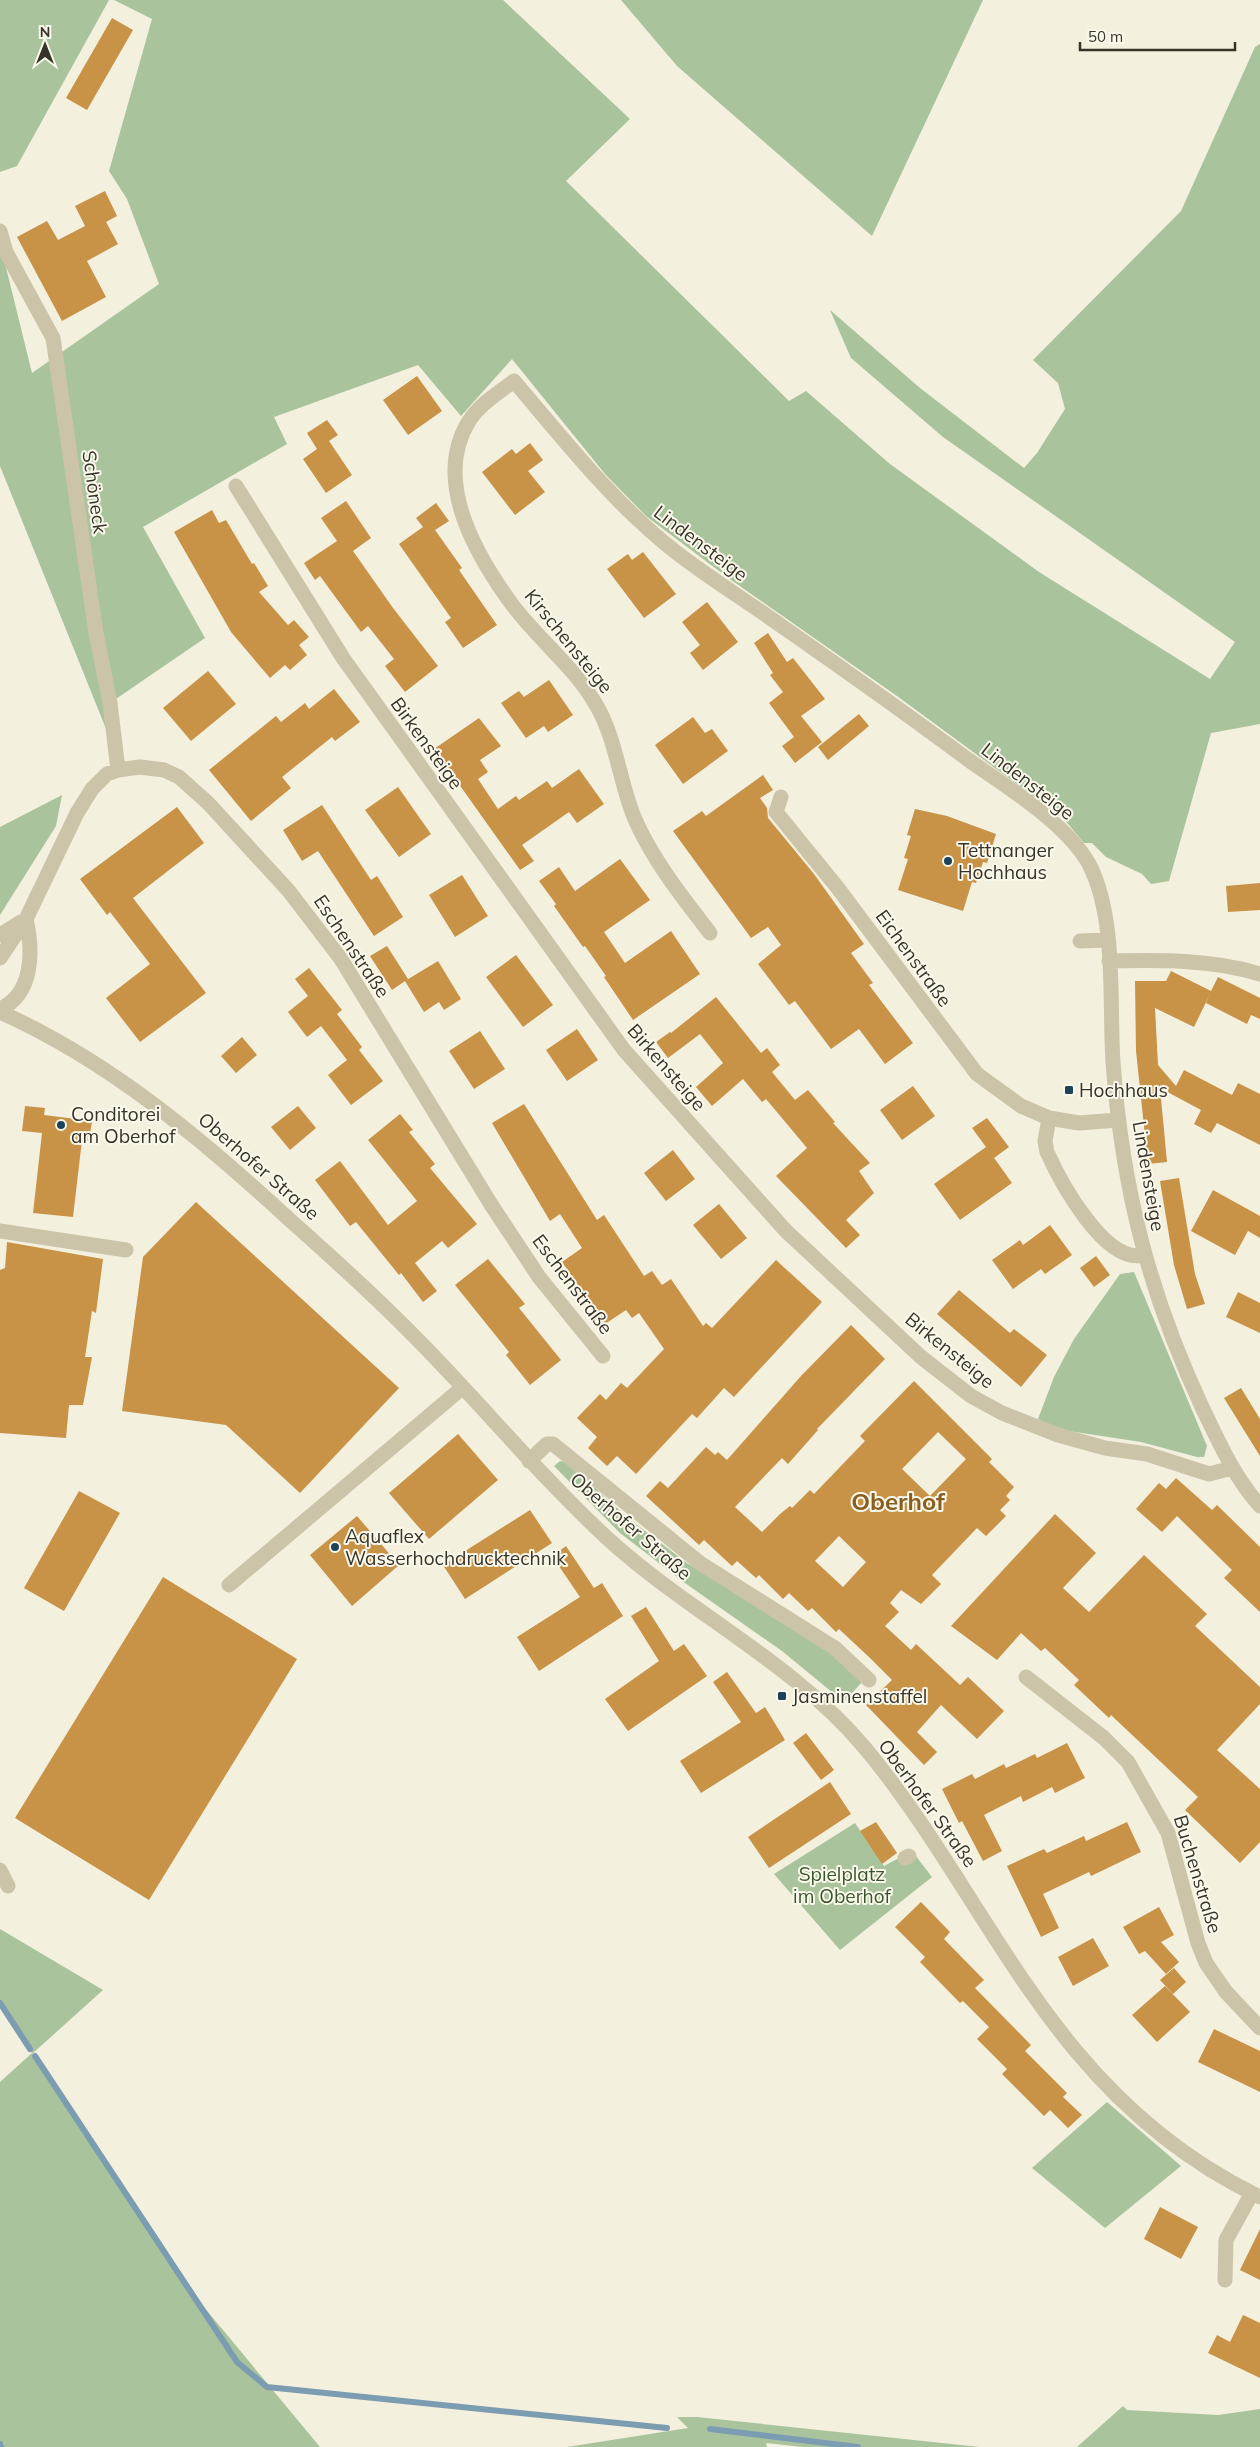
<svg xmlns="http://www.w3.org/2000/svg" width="1260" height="2447" font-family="Mulish,sans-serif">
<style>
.green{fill:#a9c39d}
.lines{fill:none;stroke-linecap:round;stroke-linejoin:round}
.stream{stroke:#7c9db1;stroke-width:6}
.building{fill:#c89247;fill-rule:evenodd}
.minor{stroke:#ccc4a9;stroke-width:15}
.poi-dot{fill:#1d425b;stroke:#faf8ea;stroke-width:2}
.labels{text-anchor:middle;stroke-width:4;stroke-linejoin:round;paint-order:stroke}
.street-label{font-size:19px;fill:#383329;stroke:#faf8ea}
.poi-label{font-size:19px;fill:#383329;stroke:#faf8ea;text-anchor:start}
.park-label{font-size:19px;fill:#39572c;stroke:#faf8ea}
.district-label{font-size:24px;font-weight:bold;fill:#895d20;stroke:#faf8ea}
</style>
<rect width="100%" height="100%" fill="#f3f0de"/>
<!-- green -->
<path class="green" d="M0 0H109L17 166 0 172Z
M114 0H503L630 119 566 181 789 401 806 391 890 464 1039 572 1210 679 1235 642 943 437 851 358 830 310 920 388 1024 468 1037 453 1065 409 1058 383 1033 360 1181 211 1255 47 1260 44V724L1211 733 1169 881 1151 884 1142 874 1106 857 1092 843H1084L1063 818 897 696 727 577 646 516 605 474 512 359 461 416 418 365 274 417 287 444 143 527 205 638 110 703 117 756 0 466V243L32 373 159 284 127 199 109 171 152 19Z
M621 0H983L872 236 677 66Z
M62 795 56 826 0 915V827Z
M1134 1272 1207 1446 1204 1457H1197L1141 1442 1062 1430 1038 1419 1054 1377 1074 1339 1120 1274Z
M560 1461 568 1463 628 1518 687 1563 829 1651 863 1681 844 1702 782 1651 685 1583 620 1533 554 1466Z
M855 1823 884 1866 912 1851 932 1877 840 1950 774 1874Z
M0 1929 103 1990 32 2054 174 2271 320 2447H0V2082L32 2053 0 2006Z
M1107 2102 1181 2166 1105 2228 1032 2168Z
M1123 2406 1127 2410 1218 2415 1260 2409V2447H1077Z
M677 2417H697L980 2447H803L766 2443 767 2447H567L688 2428Z"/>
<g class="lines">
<!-- stream -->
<path class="stream" d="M0 2003 30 2049
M35 2056 237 2362 267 2387 667 2428
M710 2429 858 2447
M0 2444 1 2447"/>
</g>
<!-- building -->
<path class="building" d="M112 18 133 30 87 110 66 98Z
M105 191 117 216 106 222 118 244 87 261 106 297 62 321 17 237 47 221 58 240 85 226 75 206Z
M417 376 442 411 408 435 383 400Z
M327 420 338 435 329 441 352 475 326 493 303 459 317 449 307 433Z
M530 443 543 460 528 471 545 492 515 515 482 472 512 449 516 454Z
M346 501 371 538 353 551 393 608 438 666 405 692 385 666 394 659 368 626 361 632 320 576 315 580 304 563 337 541 321 518Z
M436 503 449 521 435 530 462 568 459 570 497 625 463 648 445 622 451 618 399 544 423 527 416 518Z
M212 510 219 523 226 520 252 564 254 563 268 586 259 592 288 625 294 620 309 637 299 645 307 655 290 670 285 665 270 678 231 632 174 532Z
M643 552 676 594 644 618 607 569 628 554 632 560Z
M707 602 738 642 703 670 690 653 700 645 682 622Z
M768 633 787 662 793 658 825 699 801 716 822 742 795 763 782 746 794 737 769 703 783 692 770 675 773 673 754 643Z
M208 671 236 704 191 741 163 708Z
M549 680 573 715 548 732 544 726 526 738 501 703 519 691 524 697Z
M334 689 360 722 335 741 332 737 282 777 291 788 251 821 209 770 276 716 281 722 305 703 309 709Z
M859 714 869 726 828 760 818 747Z
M693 717 705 733 712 729 728 751 683 784 655 745Z
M479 718 501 746 480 760 488 772 478 779 498 809 516 796 519 800 547 781 552 788 579 769 604 804 577 823 569 812 522 845 534 861 520 870 434 749Z
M763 775 773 790 760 798 767 808 768 818 814 874 864 944 851 953 873 983 869 985 913 1043 885 1064 859 1029 831 1049 795 1001 789 1005 758 964 781 945 768 927 751 938 673 831 702 811 706 816Z
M398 787 431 834 399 857 365 810Z
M322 805 371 880 377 876 403 917 374 936 318 851 302 861 283 830Z
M177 807 204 843 133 898 206 993 140 1042 106 998 150 964 110 912 107 915 80 879Z
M915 809 947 816 996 834 987 863 983 862 976 883 972 882 963 911 898 890 908 859 904 858 911 836 907 835Z
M620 859 650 900 604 932 625 963 671 931 700 974 633 1020 604 977 606 976 585 946 583 947 554 906 556 904 539 881 559 867 575 891Z
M462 875 488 916 455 937 429 895Z
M1260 883V910L1228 912 1226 886Z
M387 946 408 979 392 990 370 956Z
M516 955 553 1005 523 1027 486 977Z
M438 961 461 999 444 1010 439 1002 424 1012 405 981Z
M309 968 342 1010 337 1014 362 1047 359 1050 383 1081 351 1105 328 1075 347 1060 321 1026 307 1037 288 1012 308 996 295 979Z
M1171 971 1211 991 1218 977 1260 998V1019L1251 1015 1247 1024 1206 1003 1210 994 1194 1027 1155 1008 1158 1065 1176 1086 1184 1070 1232 1095 1238 1083 1260 1094V1145L1217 1123 1211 1133 1194 1124 1201 1110 1160 1088 1167 1162 1148 1164 1136 1051 1135 981H1166Z
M716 997 761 1053 767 1048 780 1065 772 1072 795 1100 808 1090 835 1122 833 1123 870 1163 859 1171 874 1193 846 1220 860 1235 846 1248 776 1176 807 1148 766 1099 762 1102 743 1079 712 1106 696 1087 723 1063 700 1034 668 1058 656 1042 670 1032 671 1033Z
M577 1029 598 1060 567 1081 546 1050Z
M480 1031 505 1069 474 1089 449 1051Z
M242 1037 257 1055 236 1073 221 1056Z
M913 1086 935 1116 902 1140 880 1110Z
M524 1104 597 1220 604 1215 644 1276 652 1271 662 1285 671 1279 703 1326 706 1323 712 1328 776 1260 822 1302 734 1397 724 1388 697 1418 692 1414 636 1474 617 1456 607 1466 588 1448 597 1437 577 1418 600 1394 606 1400 621 1383 627 1388 664 1349 639 1313 632 1318 626 1310 605 1324 562 1262 582 1248 560 1214 550 1221 492 1123Z
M25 1106 45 1108 44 1115 92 1121 89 1141 82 1140 73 1217 33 1213 42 1133 22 1131Z
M298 1106 316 1128 290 1150 271 1127Z
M400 1114 413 1130 409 1132 435 1164 430 1168 477 1224 448 1248 442 1241 415 1263 437 1291 423 1302 401 1273 399 1275 356 1222 350 1226 315 1180 340 1161 388 1225 417 1201 368 1140Z
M987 1118 1009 1147 994 1158 992 1155 1012 1183 960 1220 934 1184 986 1147 972 1128Z
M673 1150 695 1179 666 1201 644 1173Z
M1179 1178 1195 1274 1205 1304 1187 1309 1174 1265 1160 1181Z
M1213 1190 1260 1216V1238L1248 1231 1235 1255 1191 1231Z
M196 1202 399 1388 300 1493 226 1425 122 1411 143 1257Z
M719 1204 747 1238 721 1259 693 1225Z
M1050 1225 1072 1255 1045 1274 1041 1269 1013 1289 992 1260 1020 1240 1023 1245Z
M7 1242 103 1259 96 1313 92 1311 85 1357H92L83 1405H69L66 1438 0 1433V1270L5 1268Z
M1096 1256 1110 1275 1094 1287 1080 1268Z
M488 1259 525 1304 519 1308 561 1360 530 1385 506 1355 509 1352 455 1285Z
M959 1290 1010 1333 1014 1329 1047 1355 1021 1387 937 1314Z
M1238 1292 1260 1303V1333L1226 1317Z
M851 1325 885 1359 817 1429 818 1430 788 1464 782 1458 735 1507 762 1532 780 1514 790 1506 792 1508 810 1490 814 1494 865 1441 860 1436 914 1381 992 1459 989 1462 1014 1487 1006 1496 1010 1500 1000 1510 1006 1516 986 1536 977 1528 932 1575 941 1584 921 1604 901 1590 890 1603 899 1612 885 1626 911 1650 916 1644 960 1685 968 1677 1004 1711 977 1739 941 1705 917 1732 937 1752 924 1765 866 1705 892 1680 870 1658 839 1629 836 1632 812 1608 808 1611 789 1593 783 1599 759 1575 756 1578 737 1561 732 1566 704 1540 699 1545 646 1496 660 1481 668 1488 706 1447 715 1455 718 1452 727 1460 801 1376ZM938 1432 966 1459 930 1496 902 1469ZM839 1536 866 1562 843 1587 815 1561Z
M1241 1388 1260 1419V1456L1224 1398Z
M458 1434 498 1480 429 1539 389 1493Z
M1176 1478 1212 1510 1217 1505 1260 1547V1612L1224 1578 1232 1570 1177 1516 1162 1532 1136 1509 1159 1483 1166 1489Z
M79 1491 120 1513 64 1611 24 1588Z
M530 1510 552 1543 465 1599 443 1565Z
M1055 1514 1096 1553 1063 1588 1089 1612 1144 1555 1207 1614 1195 1626 1260 1687V1704L1217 1750 1260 1789V1842L1240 1863 1185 1810 1198 1797 1111 1715 1109 1718 1074 1685 1079 1680 1045 1648 1041 1651 1021 1633 997 1660 951 1626Z
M357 1516 399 1565 352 1606 310 1555Z
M566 1546 594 1588 602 1583 623 1616 539 1671 517 1637 580 1597 552 1556Z
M163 1577 297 1659 149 1900 15 1818Z
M646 1607 674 1651 684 1644 707 1676 628 1731 605 1699 659 1661 631 1616Z
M727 1672 756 1713 765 1707 785 1740 701 1793 680 1761 741 1722 713 1682Z
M806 1733 834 1770 821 1780 793 1743Z
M1067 1743 1085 1778 1055 1793 1052 1787 1023 1802 1021 1796 984 1815 1002 1851 983 1861 962 1821 959 1823 942 1789 972 1774 975 1779 1004 1764 1006 1768 1035 1754 1037 1758Z
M830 1782 851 1814 769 1868 748 1837Z
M876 1822 897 1853 882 1864 860 1831Z
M1127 1822 1141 1852 1091 1876 1089 1872 1043 1894 1059 1928 1041 1937 1007 1866 1044 1849 1047 1853 1084 1836 1086 1841Z
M921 1902 950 1932 944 1939 984 1980 975 1988 1031 2045 1025 2051 1067 2093 1063 2097 1082 2115 1068 2128 1050 2110 1044 2116 1002 2074 1007 2069 977 2039 989 2027 963 2001 960 2003 920 1962 925 1957 895 1927Z
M1159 1907 1174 1935 1161 1942 1179 1962 1166 1974 1145 1951 1139 1954 1123 1927Z
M1093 1938 1109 1966 1073 1986 1058 1957Z
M1174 1968 1186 1982 1173 1994 1160 1980Z
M1165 1986 1190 2012 1157 2042 1132 2015Z
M1214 2029 1260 2051V2092L1198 2062Z
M1160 2207 1198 2227 1181 2259 1144 2239Z
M1260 2229V2280L1240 2270Z
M1243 2315 1260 2323V2378L1208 2353 1217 2335 1230 2342Z"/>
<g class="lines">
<!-- minor -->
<path class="minor" d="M0 231 6 252 53 338 96 633 110 703 118 770
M236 486 343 658 624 1050 786 1231 921 1357 971 1396 1002 1413 1058 1435 1105 1448 1147 1454 1209 1474 1232 1468
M781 797 776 812 837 887 977 1074 1021 1106 1049 1118 1079 1123 1118 1120
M710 933C682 897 652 859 634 817 619 780 616 737 595 703 572 664 534 636 508 599 474 551 433 479 469 421 480 404 498 393 514 381 566 442 614 504 677 553 711 579 748 602 783 627 846 671 908 715 970 761 1007 787 1067 824 1089 864 1117 918 1109 1001 1113 1062 1122 1188 1149 1293 1202 1407 1219 1442 1234 1477 1260 1506
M0 935 21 922
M1080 941 1108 940
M0 958 26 919 77 813 92 789 107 774 118 770 140 767 164 770 179 777 208 803 288 890 341 959 492 1206 539 1277 603 1356
M1109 961C1159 960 1211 959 1260 974
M0 1009C34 994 33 950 26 919
M0 1012C110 1061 203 1140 291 1221 335 1260 378 1299 419 1341 483 1406 540 1476 607 1538 689 1613 793 1662 865 1748 944 1843 997 1956 1076 2051 1126 2111 1189 2163 1260 2197
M1049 1118 1045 1141 1047 1152C1060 1181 1105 1265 1144 1255
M0 1231 126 1250
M529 1461 547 1444H553L700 1563 835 1648 869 1680
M229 1585 462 1388
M1026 1677 1104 1738 1128 1762 1168 1833 1198 1943 1206 1963 1226 1992 1260 2028
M905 1858 909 1856
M0 1870 8 1886
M1225 2280 1226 2240 1252 2193"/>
</g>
<!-- markers -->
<g class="poi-dot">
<circle cx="948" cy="861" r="5"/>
<rect x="1064" y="1085" width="10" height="10" rx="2.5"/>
<circle cx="61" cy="1125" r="5"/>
<circle cx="335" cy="1547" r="5"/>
<rect x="777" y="1691" width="10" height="10" rx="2.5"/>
</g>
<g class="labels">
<!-- street labels -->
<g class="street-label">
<text transform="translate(95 492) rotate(82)" y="7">Schöneck</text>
<text transform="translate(701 543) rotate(37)" y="7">Lindensteige</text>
<text transform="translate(569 641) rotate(51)" y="7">Kirschensteige</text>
<text transform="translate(427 743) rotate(54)" y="7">Birkensteige</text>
<text transform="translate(1028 781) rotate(38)" y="7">Lindensteige</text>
<text transform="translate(352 946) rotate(56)" y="7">Eschenstraße</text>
<text transform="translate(914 958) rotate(54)" y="7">Eichenstraße</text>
<text transform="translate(667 1067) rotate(49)" y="7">Birkensteige</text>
<text transform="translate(259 1166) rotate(41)" y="7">Oberhofer Straße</text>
<text transform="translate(1149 1176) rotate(80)" y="7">Lindensteige</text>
<text transform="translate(573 1284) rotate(53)" y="7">Eschenstraße</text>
<text transform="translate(950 1350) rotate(39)" y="7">Birkensteige</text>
<text transform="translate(631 1526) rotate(41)" y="7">Oberhofer Straße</text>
<text transform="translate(928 1803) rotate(54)" y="7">Oberhofer Straße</text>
<text transform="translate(1198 1874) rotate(73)" y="7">Buchenstraße</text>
</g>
<!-- poi labels -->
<g class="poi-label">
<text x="958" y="857">Tettnanger<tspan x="958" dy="22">Hochhaus</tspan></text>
<text x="1079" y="1097">Hochhaus</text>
<text x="71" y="1121">Conditorei<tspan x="71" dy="22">am Oberhof</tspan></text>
<text x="345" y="1543">Aquaflex<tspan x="345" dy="22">Wasserhochdrucktechnik</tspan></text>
<text x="792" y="1703">Jasminenstaffel</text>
</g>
<!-- park labels -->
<g class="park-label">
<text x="842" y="1881">Spielplatz<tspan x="842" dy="22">im Oberhof</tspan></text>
</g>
<!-- district labels -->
<g class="district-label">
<text x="898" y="1510">Oberhof</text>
</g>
</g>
<!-- north arrow -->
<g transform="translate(45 45)" stroke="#faf8ea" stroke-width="4" paint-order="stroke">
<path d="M0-4L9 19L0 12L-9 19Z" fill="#383329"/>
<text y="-8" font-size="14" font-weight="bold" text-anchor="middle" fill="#383329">N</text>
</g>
<!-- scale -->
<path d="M1080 42v8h155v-8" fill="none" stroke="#383329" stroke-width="2.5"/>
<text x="1088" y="42" font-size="15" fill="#383329" stroke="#faf8ea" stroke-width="4" paint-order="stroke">50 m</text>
</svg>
